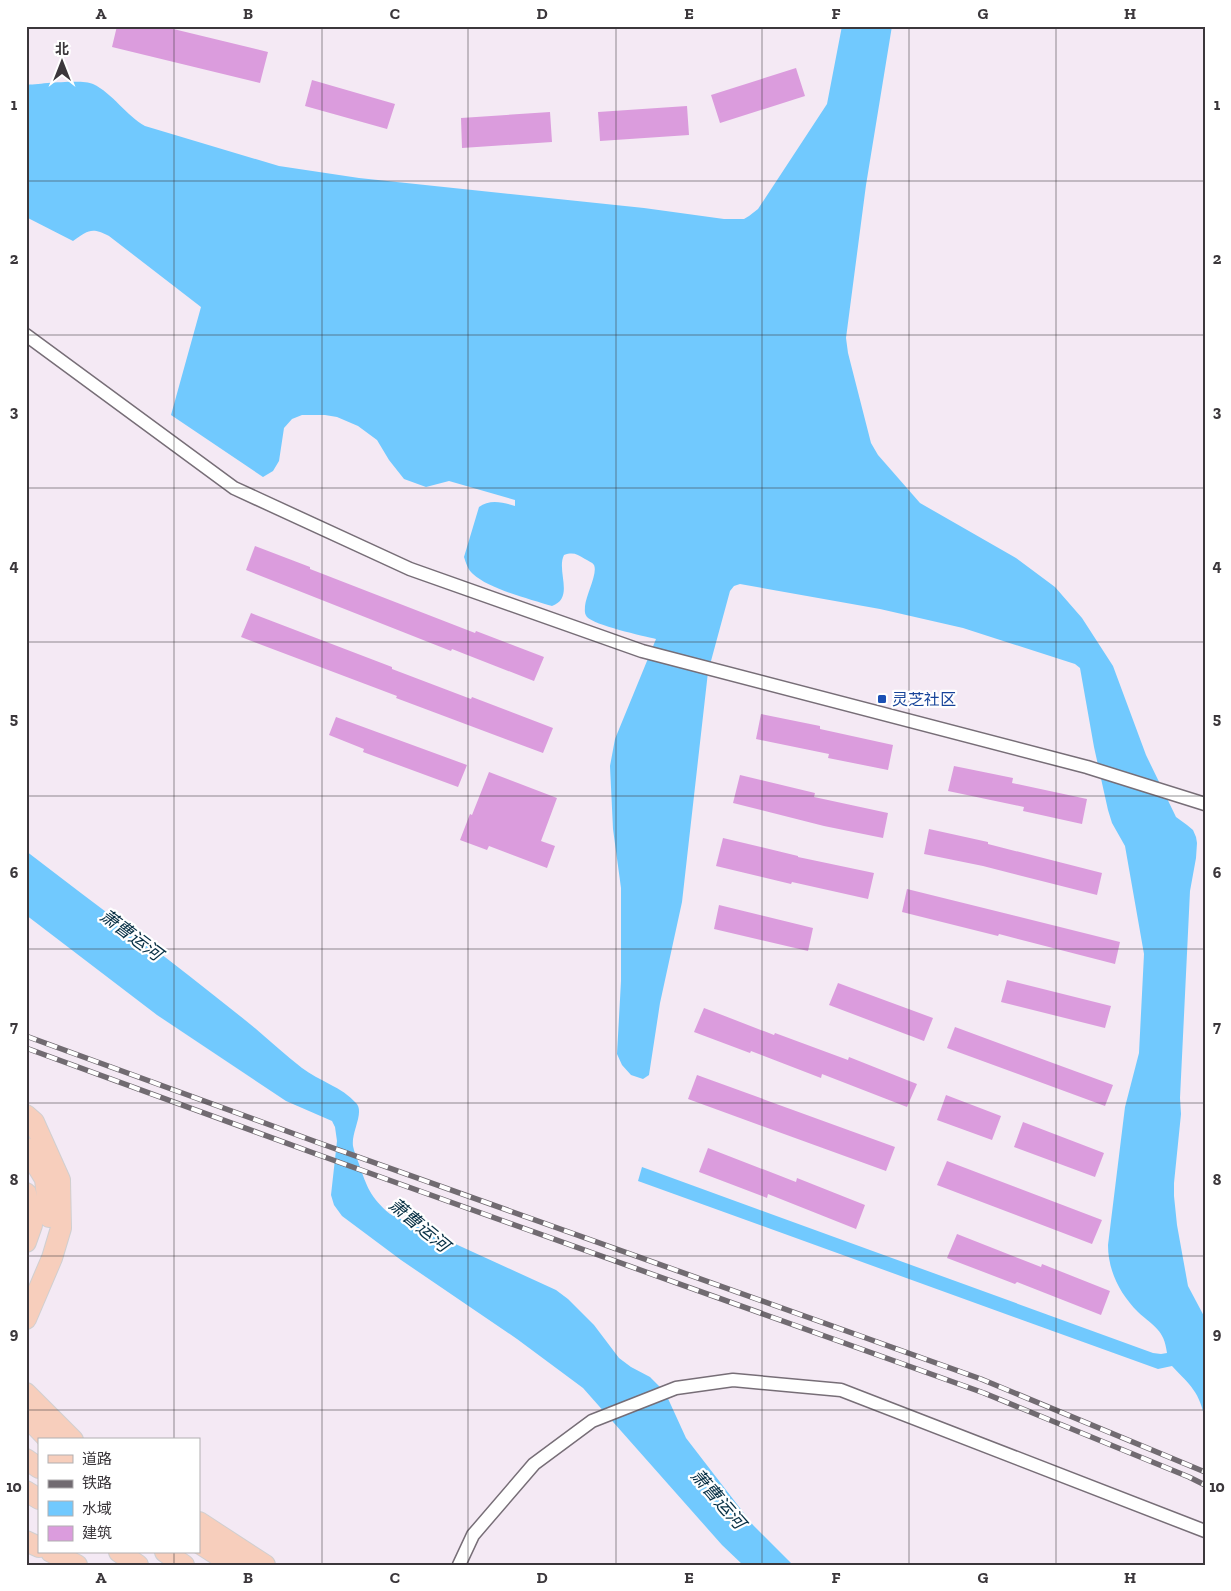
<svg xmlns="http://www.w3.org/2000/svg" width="1231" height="1591" font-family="'Zilla Slab','Noto Sans SC',serif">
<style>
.water{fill:#71c9fe}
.building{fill:#db9cdd}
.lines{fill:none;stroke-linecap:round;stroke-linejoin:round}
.street-casing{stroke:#776e77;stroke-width:15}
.primary-casing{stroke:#d0cfd0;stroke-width:22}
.street{stroke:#fff;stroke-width:12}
.primary{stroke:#f7cebc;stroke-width:20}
.rail-casing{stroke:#716b71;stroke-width:5.5}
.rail{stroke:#fff;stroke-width:4;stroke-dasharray:11;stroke-linecap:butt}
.grid{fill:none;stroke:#3b373b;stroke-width:1;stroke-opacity:0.55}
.transit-dot{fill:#1a4fb4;stroke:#fff;stroke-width:2}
.labels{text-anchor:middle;stroke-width:4.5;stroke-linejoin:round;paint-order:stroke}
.transit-label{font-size:16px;fill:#164399;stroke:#fff;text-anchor:start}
.water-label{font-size:18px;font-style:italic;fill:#072f44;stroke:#fff}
.neatline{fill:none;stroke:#3b373b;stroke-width:2}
.grid-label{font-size:16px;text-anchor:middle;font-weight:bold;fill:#3b373b}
</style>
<rect width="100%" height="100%" fill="#f4e9f4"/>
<!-- water -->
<path class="water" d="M842 26H892L866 185 846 338 848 353 871 443 878 455 920 503 1016 558 1055 587 1082 618 1113 666 1146 755 1176 817 1187 825 1193 830 1196 837 1197 843 1196 858 1190 891 1180 1098 1181 1114 1174 1183V1196L1177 1225 1188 1286 1205 1318V1420C1200 1392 1190 1385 1172 1366L1158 1369 638 1181 642 1167 1153 1353 1161 1354 1167 1353C1164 1329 1154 1327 1138 1312 1120 1294 1108 1271 1108 1245L1125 1107 1139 1053 1144 954 1125 846 1112 823 1108 810 1094 747 1080 668 1075 664 963 628 880 609 740 584 734 586 730 591 708 672 682 902 660 1003 649 1075 643 1079 631 1075 622 1065 617 1054 621 981V888L613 829 610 766 615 739 656 639C643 636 594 625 587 617 584 613 585 610 585 606 586 595 598 573 594 565 592 562 588 561 585 559 577 554 573 552 564 555 556 571 575 598 552 606 530 599 489 589 473 574 468 570 466 563 464 557L479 507C489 499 503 502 515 506V500L449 481 426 487 404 479 389 460 377 440 358 426 337 417 325 415H302L292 419 284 428 279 461 273 471 263 477 171 415 201 307 109 236C92 227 88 230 73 241L26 217V85C40 84 82 79 93 84 112 93 127 116 145 126L279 166 359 178 644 208 724 219H744L749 216 758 209 827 104Z
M26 851C99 907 173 962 245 1020 264 1035 282 1053 302 1068 319 1081 342 1087 356 1103 365 1112 351 1132 353 1146 354 1152 357 1158 359 1164 367 1187 370 1197 390 1214L556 1290 568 1299 594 1325 619 1358 631 1367 650 1377 665 1392 686 1438 753 1525 793 1565H743L722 1545 583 1388 517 1339 401 1260 342 1216 334 1205 331 1195 337 1141 335 1127 332 1121 286 1101 157 1015 26 915Z"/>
<!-- building -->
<path class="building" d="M117 26H161L268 52 260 83 112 47Z
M796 68 805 96 720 123 711 95Z
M312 80 395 104 387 129 305 106Z
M687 106 689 135 600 141 598 112Z
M550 112 552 142 462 148 461 118Z
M255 546 310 567V569L475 633 476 631 544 657 534 681 452 649 451 651 246 570Z
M251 613 392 667V669L471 699 472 697 553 728 543 753 396 698 397 696 241 637Z
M761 714 820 726V729L893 745 888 770 828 758 829 754 756 739Z
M336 717 467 765 458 787 363 752 364 749 329 735Z
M954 766 1013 778 1012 783 1087 799 1082 824 1023 811 1024 807 948 791Z
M489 772 557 798 541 841 555 846 547 868 489 846 487 850 460 840 470 814 472 815Z
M740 775 815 793 814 797 888 813 883 838 824 826 733 803Z
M929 829 988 842V844L1102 873 1097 895 983 866 924 854Z
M723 838 798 856V857L874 873 868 899 792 882 791 884 716 866Z
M907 889 1120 942 1115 964 999 934 998 936 902 912Z
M719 905 813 928 808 951 714 929Z
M1007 980 1111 1006 1105 1028 1001 1002Z
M838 983 933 1018 924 1041 829 1005Z
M704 1008 774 1035 775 1033 848 1060 849 1057 917 1084 907 1107 822 1074 821 1078 751 1051 750 1053 694 1032Z
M955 1027 1113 1085 1105 1106 947 1048Z
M697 1075 895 1147 886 1171 688 1099Z
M946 1095 1001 1116 992 1140 937 1120Z
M1023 1122 1104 1153 1095 1177 1014 1147Z
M708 1148 796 1182 797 1178 865 1205 856 1229 768 1194 767 1198 699 1172Z
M947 1161 1102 1220 1092 1244 937 1185Z
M957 1234 1041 1267 1042 1264 1110 1291 1101 1315 1017 1282 1015 1284 947 1258Z"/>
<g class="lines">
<defs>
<path id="street" d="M26 335 234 488 410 569 642 651 1087 767 1205 804
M459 1565 473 1535 534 1464 592 1421 676 1388 733 1380 841 1390 1205 1531"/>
<path id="primary" d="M26 1115 34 1122 60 1180 61 1228 52 1258 26 1319
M26 1148 45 1179 49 1217
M26 1193 32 1225 26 1242
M26 1393 73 1440
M26 1416 49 1440
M26 1459 39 1468
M26 1491 39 1499
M199 1522 265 1565
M26 1541 39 1547
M199 1543 233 1565
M51 1552 77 1565
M119 1552 138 1565
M165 1552 184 1565"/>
</defs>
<!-- street casing -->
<use href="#street" class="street-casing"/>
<!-- primary casing -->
<use href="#primary" class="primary-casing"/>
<!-- street -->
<use href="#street" class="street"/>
<!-- primary -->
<use href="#primary" class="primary"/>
<defs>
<path id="rail" d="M26 1036 322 1144 981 1379 1205 1472
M26 1048 319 1155 984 1393 1189 1477 1205 1485"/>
</defs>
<!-- rail casing -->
<use href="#rail" class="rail-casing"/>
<!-- rail -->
<use href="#rail" class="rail"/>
</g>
<!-- grid -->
<path class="grid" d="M174 26V1440M322 26V1565M468 26V1565M616 26V1565M762 26V1565M909 26V1565M1056 26V1565M26 181H1205M26 335H1205M26 488H1205M26 642H1205M26 796H1205M26 949H1205M26 1103H1205M26 1256H1205M26 1410H1205M174 1552V1565"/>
<!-- markers -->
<rect class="transit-dot" x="877" y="694" width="10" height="10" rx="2.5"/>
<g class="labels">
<!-- transit labels -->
<g class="transit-label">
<text x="892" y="705">灵芝社区</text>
</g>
<!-- water labels -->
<g class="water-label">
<text transform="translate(131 935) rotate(37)" y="6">萧曹运河</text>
<text transform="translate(419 1225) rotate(40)" y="6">萧曹运河</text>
<text transform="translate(718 1499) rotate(49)" y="6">萧曹运河</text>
</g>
</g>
<!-- border -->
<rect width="1231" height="1591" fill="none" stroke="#ffffff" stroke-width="55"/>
<!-- legend -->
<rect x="38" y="1438" width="162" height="115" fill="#ffffff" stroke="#b1afb1"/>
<rect x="48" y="1455" width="25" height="8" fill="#f7cebc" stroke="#b1afb1"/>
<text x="82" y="1464" font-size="15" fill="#3b373b">道路</text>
<rect x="48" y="1480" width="25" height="8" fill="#716b71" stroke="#b1afb1"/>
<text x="82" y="1488" font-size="15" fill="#3b373b">铁路</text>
<rect x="48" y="1501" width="25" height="15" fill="#71c9fe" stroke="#b1afb1"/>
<text x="82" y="1514" font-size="15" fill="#3b373b">水域</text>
<rect x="48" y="1526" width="25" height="15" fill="#db9cdd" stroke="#b1afb1"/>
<text x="82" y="1538" font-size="15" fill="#3b373b">建筑</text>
<!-- north arrow -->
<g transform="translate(62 62)" stroke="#ffffff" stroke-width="4" paint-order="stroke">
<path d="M0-4L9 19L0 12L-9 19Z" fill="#3b373b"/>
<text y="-8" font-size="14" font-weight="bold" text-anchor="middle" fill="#3b373b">北</text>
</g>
<rect x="28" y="28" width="1176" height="1536" class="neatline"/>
<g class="grid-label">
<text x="101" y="19">A</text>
<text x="248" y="19">B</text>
<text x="395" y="19">C</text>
<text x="542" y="19">D</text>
<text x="689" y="19">E</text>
<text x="836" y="19">F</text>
<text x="983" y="19">G</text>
<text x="1130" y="19">H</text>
<text x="14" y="110">1</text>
<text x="1217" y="110">1</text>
<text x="14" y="264">2</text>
<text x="1217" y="264">2</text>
<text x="14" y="417">3</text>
<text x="1217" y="417">3</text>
<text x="14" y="571">4</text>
<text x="1217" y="571">4</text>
<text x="14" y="724">5</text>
<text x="1217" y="724">5</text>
<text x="14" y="878">6</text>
<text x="1217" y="878">6</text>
<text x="14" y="1032">7</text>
<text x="1217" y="1032">7</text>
<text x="14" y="1185">8</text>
<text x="1217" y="1185">8</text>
<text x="14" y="1339">9</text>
<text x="1217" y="1339">9</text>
<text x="14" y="1492">10</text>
<text x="1217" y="1492">10</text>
<text x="101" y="1583">A</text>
<text x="248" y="1583">B</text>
<text x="395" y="1583">C</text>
<text x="542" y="1583">D</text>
<text x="689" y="1583">E</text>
<text x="836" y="1583">F</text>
<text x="983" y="1583">G</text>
<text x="1130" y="1583">H</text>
</g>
</svg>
